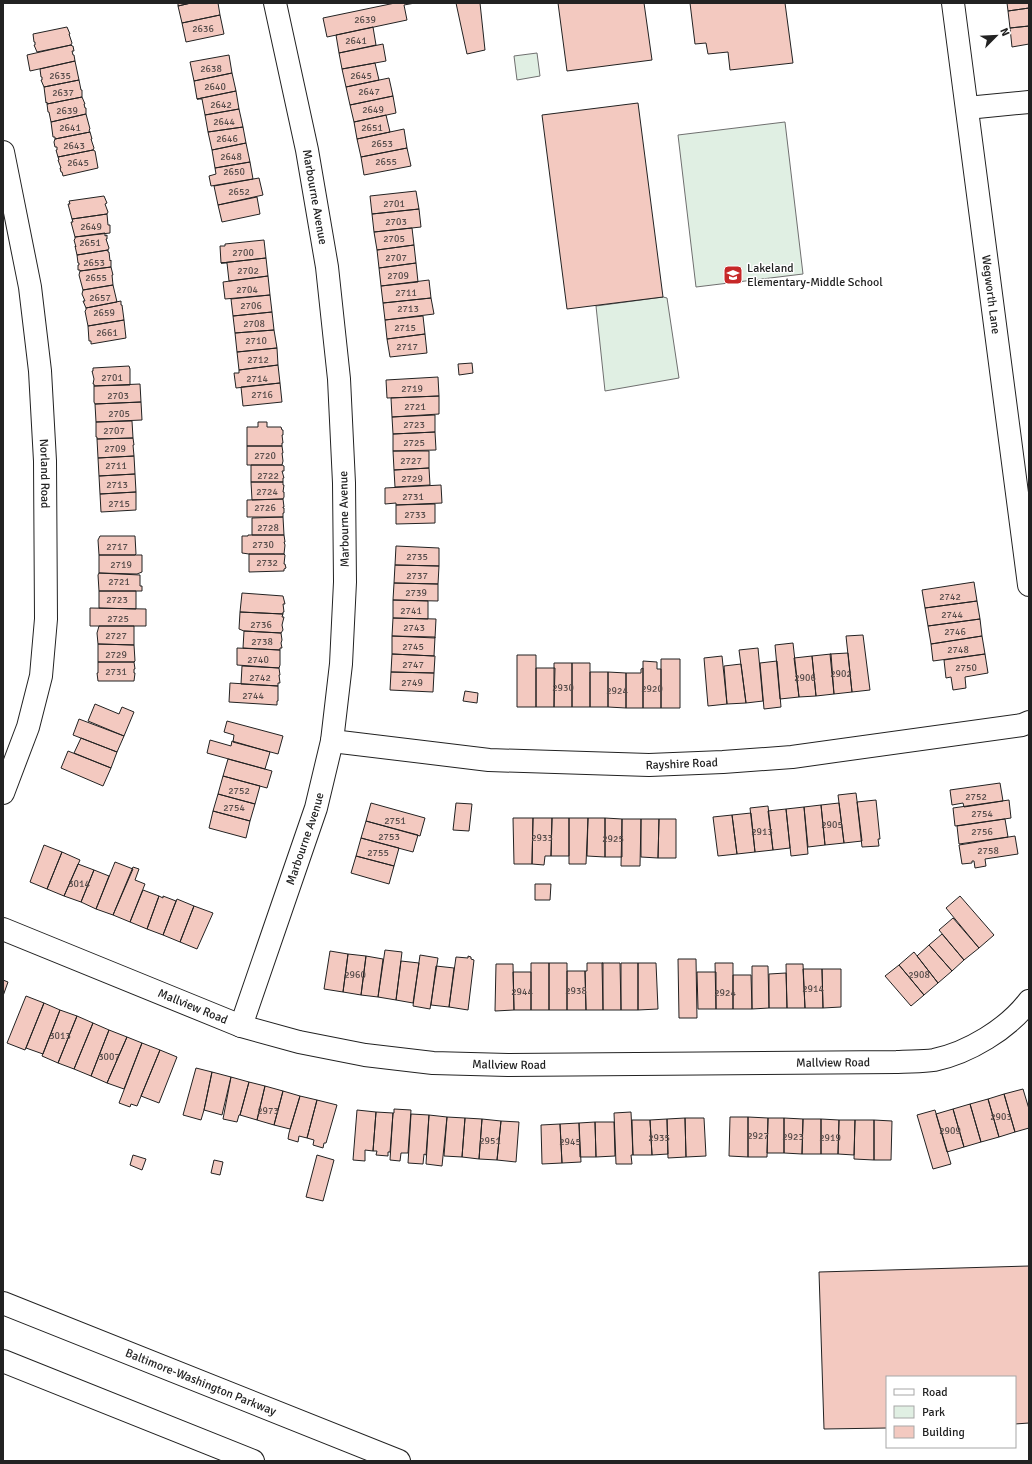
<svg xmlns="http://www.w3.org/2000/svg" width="1032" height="1464" font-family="Signika,sans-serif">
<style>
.green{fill:#e0efe3;stroke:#6f6f6f}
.building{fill:#f3c9c0;stroke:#222}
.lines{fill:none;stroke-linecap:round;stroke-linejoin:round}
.minor-casing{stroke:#222;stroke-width:24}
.motorway-casing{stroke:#222;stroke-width:24}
.minor{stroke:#fff;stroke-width:22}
.motorway{stroke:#fff;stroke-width:22}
.labels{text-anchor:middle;stroke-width:3;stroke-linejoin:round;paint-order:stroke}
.number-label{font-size:10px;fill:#564c4a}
.street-label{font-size:12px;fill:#222;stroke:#fff}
.poi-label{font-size:12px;fill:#222;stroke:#fff;text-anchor:start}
</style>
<rect width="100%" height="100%" fill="#fff"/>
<!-- green -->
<path class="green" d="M537 53 540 76 517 80 514 56Z
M785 122 803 274 696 287 678 135Z
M663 297 667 298 679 378 605 391 596 306Z"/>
<!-- building -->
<path class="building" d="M178 3H191L178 6Z
M191 3H218L220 15 182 23 178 6Z
M395 3H415L404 5 407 20 327 37 323 18Z
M456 3H480L485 50 467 54Z
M558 3H644L652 60 567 71Z
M690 3H785L793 63 730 70 728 52 708 54 706 43 695 44Z
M1007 3H1029V8L1008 11Z
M1029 8V26L1010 28 1008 11Z
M220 15 224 34 186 42 182 23Z
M1029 26V44L1012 47 1010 28Z
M67 27 70 34H69L72 43 71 45 37 52 34 45H35V42H34L33 34Z
M373 27 376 45 339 53 336 35Z
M383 44 386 61 342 69 339 53Z
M71 45 72 46H73L74 51H72L73 55H74L75 61 30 71 27 55Z
M229 55 232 73 194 81 190 62Z
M75 61 79 80 44 87 41 80H42V77H41L40 69Z
M375 63 379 80 346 87 342 69Z
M232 73 236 91 197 99 194 81Z
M389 78 393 96 350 105 346 87Z
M79 80 81 90H82V97L47 104V102L46 103 44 87Z
M236 91 239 109 205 115 202 99H197Z
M393 96 396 113 354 122 350 105Z
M82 97 85 104H84L85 108H86V114L51 122 49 112H48L47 104Z
M638 103 663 297 567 309 542 115Z
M239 109 243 127 208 132 205 115Z
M86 114 90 129 89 130 90 132 55 139V137H53L51 122Z
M386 115 390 132 357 139 354 122Z
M243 127 246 143 212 150 208 132Z
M404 129 407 148 361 157 357 139Z
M90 132 92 139H91L94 148 93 150 58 157 56 150H57V147H55L54 142 55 139Z
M246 143 250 162 215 168 212 150Z
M407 148 411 166 364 175 361 157Z
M93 150 95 151 98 168 63 176 62 172H61L60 168H61L58 160H59L58 157Z
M250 162 253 179 211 186 209 176 216 174 215 168Z
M259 178 263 195 218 205 214 186Z
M416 191 419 209 372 214 370 196Z
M104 196 107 203 105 204 108 212 107 214 72 219 68 204H70L69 201Z
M257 197 260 214 222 222 218 205Z
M419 209 421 227 374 232 372 214Z
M107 214 108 225H110V233L75 237 71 222H73L72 219Z
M412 228 414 245 377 250 374 232Z
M105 233V236L107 235V239H106L109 248 108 250 77 255 75 246 76 247 74 240 75 239V237Z
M264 240 266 258 221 263 220 246H225V244Z
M414 245 416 263 379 268 377 250Z
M108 250V252H109L110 261 111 260V267L80 271V270H78V265H79V263H78L77 255Z
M266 258 268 276 229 281 227 263H221Z
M416 263 418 282 381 286 379 268Z
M111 267 113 275H112L113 285 83 290 79 275 80 271Z
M268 276 270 295 225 299 223 282Z
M429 280 431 298 383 303 381 286Z
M113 285 117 302 86 308 83 301H85L82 294 83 290Z
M270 295 272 312 233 316 231 299Z
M431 298 434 314 385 320 383 303Z
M121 301V305H122L124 320 88 326 85 311 86 310V308Z
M272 312 274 330 235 333 233 316Z
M423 316 425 334 387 339 385 320Z
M124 320 126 338 91 344V341H89L88 326Z
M274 330 277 348 237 352 235 333Z
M425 334 427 353 390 357 387 339Z
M277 348 278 365 239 370 237 352Z
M472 363 473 373 459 375 458 364Z
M278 365 280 383 236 388 234 373H239V370Z
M129 366 130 369V385L94 386V384H93L94 379 92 371H93V368Z
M438 377 439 396 387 398 386 380Z
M280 383 282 402 243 406 241 387Z
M140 384 141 402 95 404 94 402V386Z
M439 396V414L392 417 391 398Z
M141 402 142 420 96 422 95 404Z
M435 415V432L393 434 392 417Z
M132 421 133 438 97 439V437H96V422Z
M258 422H267V427H281L282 430H283V435H282L283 443H282V446H247V427H258Z
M435 432 436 450 393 451V434Z
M133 438 134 445H133L134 456 98 458 97 439Z
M247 446H282L283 453H282L283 461 282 465H247Z
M393 451H429V468L394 470Z
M134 456 135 474 99 476 98 458Z
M251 465H282L284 466V471H282L284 478H283V482H251Z
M429 468 430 485 395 487 394 470Z
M135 474 136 492 100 494 99 476Z
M251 482H283V485H284L283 492H284V497L283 499 252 500Z
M441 485 442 503 396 505V503L385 504V488Z
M136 492V510L101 512 100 494Z
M283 499 284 507H283V508H284V513H283V517H247V500Z
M435 504V523L396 524V505Z
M283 517 284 535H252V518Z
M248 535H284L285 542H284L285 545 284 554H249L242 553V536H248Z
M100 536H135L136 554 135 555H99L98 540Z
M396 546 439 548V566L395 565Z
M249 554H284L285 555 284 564H285L286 568 284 569V571L249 572Z
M99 555H142V572L137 574 99 573Z
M395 565 439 566 438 584 394 583Z
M99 573 140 575V586H142V591H99L98 575Z
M974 582 977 601 925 608 922 590Z
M394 583 438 584V601L393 600Z
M99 591H136V609L99 608Z
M242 593 283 596 285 604H283L284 612H283V614L240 612Z
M393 600 428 601V619L393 618Z
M977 601 980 619 928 626 925 608Z
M90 608 146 609V626H90Z
M240 612 283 614 282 617H284L282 625 283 630 281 633 244 631 239 629Z
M393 618 436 619 435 638 392 636Z
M980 619 982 636 931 644 928 626Z
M99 626H134V645L98 644 97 633Z
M244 631 281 633 282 640 281 643 282 648H280V650L243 648Z
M863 635 870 690 852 692 846 636Z
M392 636 435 637 434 656 392 654Z
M982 636 985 654 933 661 931 644Z
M793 643 799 697 780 699 775 645Z
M98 644 134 645 135 661 134 662H98Z
M237 648 280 650V665L279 668 237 665Z
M758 648 763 701 746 703 739 650Z
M848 653 852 692 834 694 830 654Z
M392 654 435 656 434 673 391 672Z
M831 654 834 694 816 696 812 656Z
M985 654 988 673 965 677 966 688 953 690 951 677 946 678 944 660Z
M517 655H536V707H517Z
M722 656 727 704 708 706 704 658Z
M812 656 816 696 799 697 794 658Z
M661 659H680V708H661Z
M643 661 657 662V669H661V708H643Z
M777 661 781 707 764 709 760 663Z
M98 662H134L135 669H134V673H135L134 681H98L97 673H98Z
M554 663H572V707H554Z
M572 663H590V707H572Z
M741 664 746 703 727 704 724 666Z
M242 666 279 668 280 675H279L280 683H278V686L241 684Z
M536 668H555L554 707H536Z
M643 668V708H626V673H641V669Z
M391 672 434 673 433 692 390 690Z
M590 672H608V707H590Z
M608 672 626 673V708L608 707Z
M230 683 278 686V701H277V705L229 702Z
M465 691 478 693 477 703 463 701Z
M95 704 119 714 122 707 134 712 124 736 88 721Z
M79 719 124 736 117 752 73 735Z
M227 721 283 736 278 754 233 742 234 735 224 732Z
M81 738 117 752 111 768 74 753Z
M210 740 231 746 232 741 270 752 265 769 207 753Z
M68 751 111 768 103 786 61 768Z
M228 759 272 771 267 788 223 776Z
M223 776 260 786 255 804 218 794Z
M1000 783 1003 801 964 807 963 803 952 805 950 790Z
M856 793 862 841 844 843 838 795Z
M218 794 255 804 250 821 213 811Z
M876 800 880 839H878L879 846 862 847 857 802Z
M1009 800 1011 818 955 826 953 808Z
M371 803 425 818 420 836 366 821Z
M456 803 472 804 469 831 453 830Z
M839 803 844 843 825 845 821 805Z
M821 805 825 845 808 847 804 807Z
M768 806 773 850 755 852 750 808Z
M804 807 808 854 791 856 786 809Z
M786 809 790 848 773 850 768 811Z
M213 811 250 821 246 838 209 828Z
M751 813 755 852 737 854 732 815Z
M732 815 737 854 718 856 713 817Z
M513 818H533L532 864H514Z
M533 818H552L551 856H545L544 865 532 864Z
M552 818H569V856H551Z
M569 818H588L586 864H569Z
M588 818H605V857L587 856Z
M605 818 622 819V857H605Z
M622 819H641L640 866H621Z
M641 819H659L658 858 641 857Z
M659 819H676V858H658Z
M1005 819 1008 837 959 844 957 826Z
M366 821 418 835 413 852 361 838Z
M1015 836 1018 854 985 859 986 866 975 868 974 861H972V863L962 864 959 845Z
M361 838 399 848 394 866 356 856Z
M44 845 62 852 47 889 30 882Z
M62 852 80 860 64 896 47 889Z
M356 856 394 866 389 884 351 873Z
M115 862 133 869 113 915 96 909Z
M78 864 94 870 81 902 64 896Z
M133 867 139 869 135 880 145 884 130 922 113 915Z
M94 870 109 876 96 909 81 902Z
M535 884H551L550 900H535Z
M143 890 159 896 147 929 130 922Z
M159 896 163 898V896L176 901 163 935 147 929Z
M960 896 994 935 979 948 946 908Z
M177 899 194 906 180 942 163 935Z
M194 906 213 913 197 949 180 942Z
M953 918 979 948 964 960 939 930Z
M942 934 964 960 952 971 929 945Z
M929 945 952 971 938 983 917 956Z
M385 950 402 952 396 1000 378 997Z
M330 951 348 954 343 992 324 989Z
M914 952 938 983 924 995 899 965Z
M348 954 366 956 361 995 343 992Z
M420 955 438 958 430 1009 413 1006Z
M366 956 383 959 378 997 361 995Z
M468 956 471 957V959L474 960 468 1010 449 1007 456 957 468 958Z
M678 959H696L697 1018H679Z
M401 961 419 963 413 1003 396 1000Z
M531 963H549V1010H531Z
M549 963H567V1010H549Z
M587 963H603V1010H586L585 971H587Z
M602 963H620L621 1010H603Z
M621 963H638V1010H621Z
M638 963H656L658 1009 638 1010Z
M715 963H733V1009H716Z
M496 964H513L514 1010 495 1011Z
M786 964H803L805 1008H787Z
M899 965 924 995 911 1006 885 976Z
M436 966 454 968 449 1007 431 1005Z
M752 966H768L769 1008 752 1009Z
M803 969H822L823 1008H805Z
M822 969H841V1007L823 1008Z
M567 971H585L586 1010H567Z
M513 972H531V1010H514Z
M697 972H716V1009H698Z
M786 973 787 1008H769V974Z
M733 975H751L752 1009H733Z
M3 980 8 982 3 996Z
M26 996 44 1003 25 1050 7 1043Z
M44 1003 60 1010 43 1054 26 1048Z
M60 1010 77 1016 58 1063 42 1056Z
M77 1016 93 1023 74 1069 58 1063Z
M93 1023 109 1030 91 1076 74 1069Z
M109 1030 127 1037 107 1083 91 1076Z
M127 1037 142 1043 124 1089 107 1083Z
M142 1043 160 1050 137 1106 131 1104 130 1107 119 1103Z
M160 1050 177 1057 159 1103 141 1096Z
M196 1068 212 1072 204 1110 201 1120 183 1115Z
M212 1072 231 1077 222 1115 204 1110Z
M231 1077 249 1082 240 1115H239L237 1122 223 1119Z
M249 1082 265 1086 257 1120 240 1115Z
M265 1086 283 1091 274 1125 257 1120Z
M1023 1089 1029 1109V1128L1015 1132 1004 1094Z
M283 1091 300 1096 290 1129 274 1125Z
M1004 1094 1015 1132 999 1137 988 1099Z
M300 1096 317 1100 307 1138 299 1136 298 1142 288 1139 289 1133Z
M988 1099 999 1137 981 1142 970 1104Z
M317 1100 337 1105 326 1143H324L323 1148 313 1145 314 1140 307 1138Z
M970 1104 981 1142 964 1147 953 1109Z
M394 1109 411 1110 408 1153H401L400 1161 390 1160 393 1113H394Z
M953 1109 964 1147 947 1152 936 1114Z
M357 1110 376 1112 373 1151 365 1150V1161L353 1160Z
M935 1110 951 1164 933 1169 917 1115Z
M376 1112 393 1113 390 1152H388V1156L376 1155 377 1151H373Z
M631 1112 633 1155H631L632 1164H616L614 1113Z
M411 1114 429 1115 426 1155 424 1154 423 1164 408 1163Z
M429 1115 447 1117 442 1166 426 1164Z
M447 1117 465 1118 462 1157 444 1156Z
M730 1117H748V1157L729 1156Z
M748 1117 768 1118 767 1157H748Z
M465 1118 482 1119 479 1159 462 1157Z
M685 1118H704L706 1156 686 1157Z
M685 1118 686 1157 668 1158 667 1119Z
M768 1118H784V1153H767Z
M784 1118 803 1119 802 1154 784 1153Z
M482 1119 501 1121 497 1160 479 1159Z
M667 1119 668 1154 652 1155 650 1120Z
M803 1119H821V1154H802Z
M821 1119 839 1120 838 1154H821Z
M632 1120H650L652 1155H633Z
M839 1120H855L854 1155 838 1154Z
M855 1120H874V1160L854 1159Z
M874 1120 892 1121 891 1160H874Z
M501 1121 519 1122 516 1162 497 1160Z
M595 1122 596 1157H580L579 1123Z
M595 1122H614L615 1156 596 1157Z
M579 1123 581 1162 562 1163 560 1124Z
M560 1124 562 1163 542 1164 541 1125Z
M133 1155 146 1159 142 1170 130 1165Z
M317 1155 334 1160 323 1201 306 1197Z
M214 1160 223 1162 220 1175 211 1173Z
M1029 1266V1423L1015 1424V1377H887V1428L824 1429 819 1272Z"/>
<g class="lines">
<defs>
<g id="minor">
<path id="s1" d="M953 3 1029 585"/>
<path d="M967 108 1029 102"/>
<path id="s2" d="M3 152 30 287 40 371 45 461 46 619 41 676 28 727 3 793"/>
<path id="s3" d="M332 741 489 760 649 765 723 762 792 757 1022 725 1029 722"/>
<path id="s4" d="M3 929 241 1026 299 1042 365 1055 433 1063 508 1065 897 1062C909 1061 922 1062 934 1060 968 1053 1008 1029 1029 1001"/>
<path id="s5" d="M241 1026 316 808 332 741 341 664 345 582 344 483 339 379 327 267 307 150 275 3"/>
</g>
<g id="motorway">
<path id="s6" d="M3 1303 399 1461"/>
<path d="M3 1361 253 1461"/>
</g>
</defs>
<!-- minor casing -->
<use href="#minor" class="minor-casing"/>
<!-- motorway casing -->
<use href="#motorway" class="motorway-casing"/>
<!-- minor -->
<use href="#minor" class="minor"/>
<!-- motorway -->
<use href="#motorway" class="motorway"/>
</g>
<!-- icons -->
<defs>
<symbol id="school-square" viewBox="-11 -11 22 22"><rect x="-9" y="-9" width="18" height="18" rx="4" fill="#c62828" stroke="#fff"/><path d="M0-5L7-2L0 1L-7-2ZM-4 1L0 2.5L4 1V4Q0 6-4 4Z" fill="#fff"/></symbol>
</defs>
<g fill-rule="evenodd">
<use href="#school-square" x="722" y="264" width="22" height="22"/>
</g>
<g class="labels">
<!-- number labels -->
<g class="number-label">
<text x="365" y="23">2639</text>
<text x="203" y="32">2636</text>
<text x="356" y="44">2641</text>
<text x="211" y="72">2638</text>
<text x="60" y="79">2635</text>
<text x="361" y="79">2645</text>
<text x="215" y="90">2640</text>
<text x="369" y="95">2647</text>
<text x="63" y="96">2637</text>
<text x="221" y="108">2642</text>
<text x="373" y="113">2649</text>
<text x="67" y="114">2639</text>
<text x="224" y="125">2644</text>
<text x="70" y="131">2641</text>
<text x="372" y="131">2651</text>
<text x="227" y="142">2646</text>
<text x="382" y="147">2653</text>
<text x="74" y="149">2643</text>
<text x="231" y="160">2648</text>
<text x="386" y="165">2655</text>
<text x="78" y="166">2645</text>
<text x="234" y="175">2650</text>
<text x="239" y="195">2652</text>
<text x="394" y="207">2701</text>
<text x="396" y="225">2703</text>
<text x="91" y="230">2649</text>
<text x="394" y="242">2705</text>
<text x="90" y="246">2651</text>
<text x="243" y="256">2700</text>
<text x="396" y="261">2707</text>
<text x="94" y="266">2653</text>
<text x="248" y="274">2702</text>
<text x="398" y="279">2709</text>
<text x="96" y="281">2655</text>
<text x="247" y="293">2704</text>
<text x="406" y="296">2711</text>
<text x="100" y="301">2657</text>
<text x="251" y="309">2706</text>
<text x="408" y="312">2713</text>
<text x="104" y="316">2659</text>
<text x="254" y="327">2708</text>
<text x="405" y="331">2715</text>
<text x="107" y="336">2661</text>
<text x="256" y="344">2710</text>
<text x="407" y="350">2717</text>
<text x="258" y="363">2712</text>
<text x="112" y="381">2701</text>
<text x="257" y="382">2714</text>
<text x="412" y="392">2719</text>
<text x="262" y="398">2716</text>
<text x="118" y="399">2703</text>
<text x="415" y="410">2721</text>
<text x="119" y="417">2705</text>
<text x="414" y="428">2723</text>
<text x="114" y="434">2707</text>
<text x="414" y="446">2725</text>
<text x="115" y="452">2709</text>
<text x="265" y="459">2720</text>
<text x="411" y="464">2727</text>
<text x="116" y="469">2711</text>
<text x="268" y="479">2722</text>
<text x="412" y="482">2729</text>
<text x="117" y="488">2713</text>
<text x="267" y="495">2724</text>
<text x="413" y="500">2731</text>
<text x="119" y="507">2715</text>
<text x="265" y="511">2726</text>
<text x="415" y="518">2733</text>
<text x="268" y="531">2728</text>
<text x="263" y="548">2730</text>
<text x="117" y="550">2717</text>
<text x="417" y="560">2735</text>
<text x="267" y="566">2732</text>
<text x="121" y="568">2719</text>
<text x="417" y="579">2737</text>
<text x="119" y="585">2721</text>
<text x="416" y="596">2739</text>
<text x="950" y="600">2742</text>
<text x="117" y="603">2723</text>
<text x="411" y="614">2741</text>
<text x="952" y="618">2744</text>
<text x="118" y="622">2725</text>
<text x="261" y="628">2736</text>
<text x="414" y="631">2743</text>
<text x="955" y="635">2746</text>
<text x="116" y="639">2727</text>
<text x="262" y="645">2738</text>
<text x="413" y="650">2745</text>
<text x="958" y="653">2748</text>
<text x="116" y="658">2729</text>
<text x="258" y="663">2740</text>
<text x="413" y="668">2747</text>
<text x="966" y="671">2750</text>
<text x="116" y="675">2731</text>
<text x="841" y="677">2902</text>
<text x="260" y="681">2742</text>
<text x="805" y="681">2906</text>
<text x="412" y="686">2749</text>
<text x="563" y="691">2930</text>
<text x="652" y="692">2920</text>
<text x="617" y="694">2924</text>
<text x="253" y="699">2744</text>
<text x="239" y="794">2752</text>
<text x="976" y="800">2752</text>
<text x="234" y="811">2754</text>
<text x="982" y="817">2754</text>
<text x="395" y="824">2751</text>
<text x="832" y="828">2905</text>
<text x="762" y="835">2913</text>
<text x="982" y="835">2756</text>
<text x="389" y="840">2753</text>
<text x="542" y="841">2933</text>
<text x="613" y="842">2925</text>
<text x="988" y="854">2758</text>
<text x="378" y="856">2755</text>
<text x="79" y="887">3014</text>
<text x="355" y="978">2960</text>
<text x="919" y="978">2908</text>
<text x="813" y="992">2914</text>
<text x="576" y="994">2938</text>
<text x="522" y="995">2944</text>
<text x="725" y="996">2924</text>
<text x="60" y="1039">3013</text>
<text x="109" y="1060">3007</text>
<text x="268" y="1114">2973</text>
<text x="1001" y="1120">2903</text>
<text x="950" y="1134">2909</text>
<text x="758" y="1139">2927</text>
<text x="793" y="1140">2923</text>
<text x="659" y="1141">2935</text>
<text x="830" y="1141">2919</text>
<text x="490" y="1144">2951</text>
<text x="570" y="1145">2945</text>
</g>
<!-- street labels -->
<g class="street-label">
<text transform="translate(315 197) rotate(80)" y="4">Marbourne Avenue</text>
<text dy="4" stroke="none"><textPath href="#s1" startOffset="294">Wegworth Lane</textPath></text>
<text dy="4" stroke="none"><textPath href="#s2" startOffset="325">Norland Road</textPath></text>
<text transform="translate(344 519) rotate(-91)" y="4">Marbourne Avenue</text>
<text dy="4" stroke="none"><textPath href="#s3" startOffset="351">Rayshire Road</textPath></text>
<text dy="4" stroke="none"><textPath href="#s5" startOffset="198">Marbourne Avenue</textPath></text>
<text dy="4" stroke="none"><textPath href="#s4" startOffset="205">Mallview Road</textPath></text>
<text dy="4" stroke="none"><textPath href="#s4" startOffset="853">Mallview Road</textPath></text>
<text dy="4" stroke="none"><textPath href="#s4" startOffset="529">Mallview Road</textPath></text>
<text dy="4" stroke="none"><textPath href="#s6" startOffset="213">Baltimore-Washington Parkway</textPath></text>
</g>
<!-- poi labels -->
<g class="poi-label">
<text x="747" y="272">Lakeland<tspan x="747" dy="14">Elementary-Middle School</tspan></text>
</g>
</g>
<!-- border -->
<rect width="1032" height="1464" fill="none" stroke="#222222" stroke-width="8"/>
<!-- legend -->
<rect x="886" y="1376" width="130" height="72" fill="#ffffff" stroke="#a7a7a7"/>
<rect x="894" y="1389" width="20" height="6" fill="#ffffff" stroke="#a7a7a7"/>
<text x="922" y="1396" font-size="12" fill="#222222">Road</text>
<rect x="894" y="1406" width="20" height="12" fill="#e0efe3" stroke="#a7a7a7"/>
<text x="922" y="1416" font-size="12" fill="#222222">Park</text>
<rect x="894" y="1426" width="20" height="12" fill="#f3c9c0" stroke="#a7a7a7"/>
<text x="922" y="1436" font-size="12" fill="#222222">Building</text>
<!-- north arrow -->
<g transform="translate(996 36) rotate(66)" stroke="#ffffff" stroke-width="3" paint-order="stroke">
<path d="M0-3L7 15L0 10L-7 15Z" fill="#222222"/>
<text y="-6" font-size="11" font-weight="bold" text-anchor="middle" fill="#222222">N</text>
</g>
</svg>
